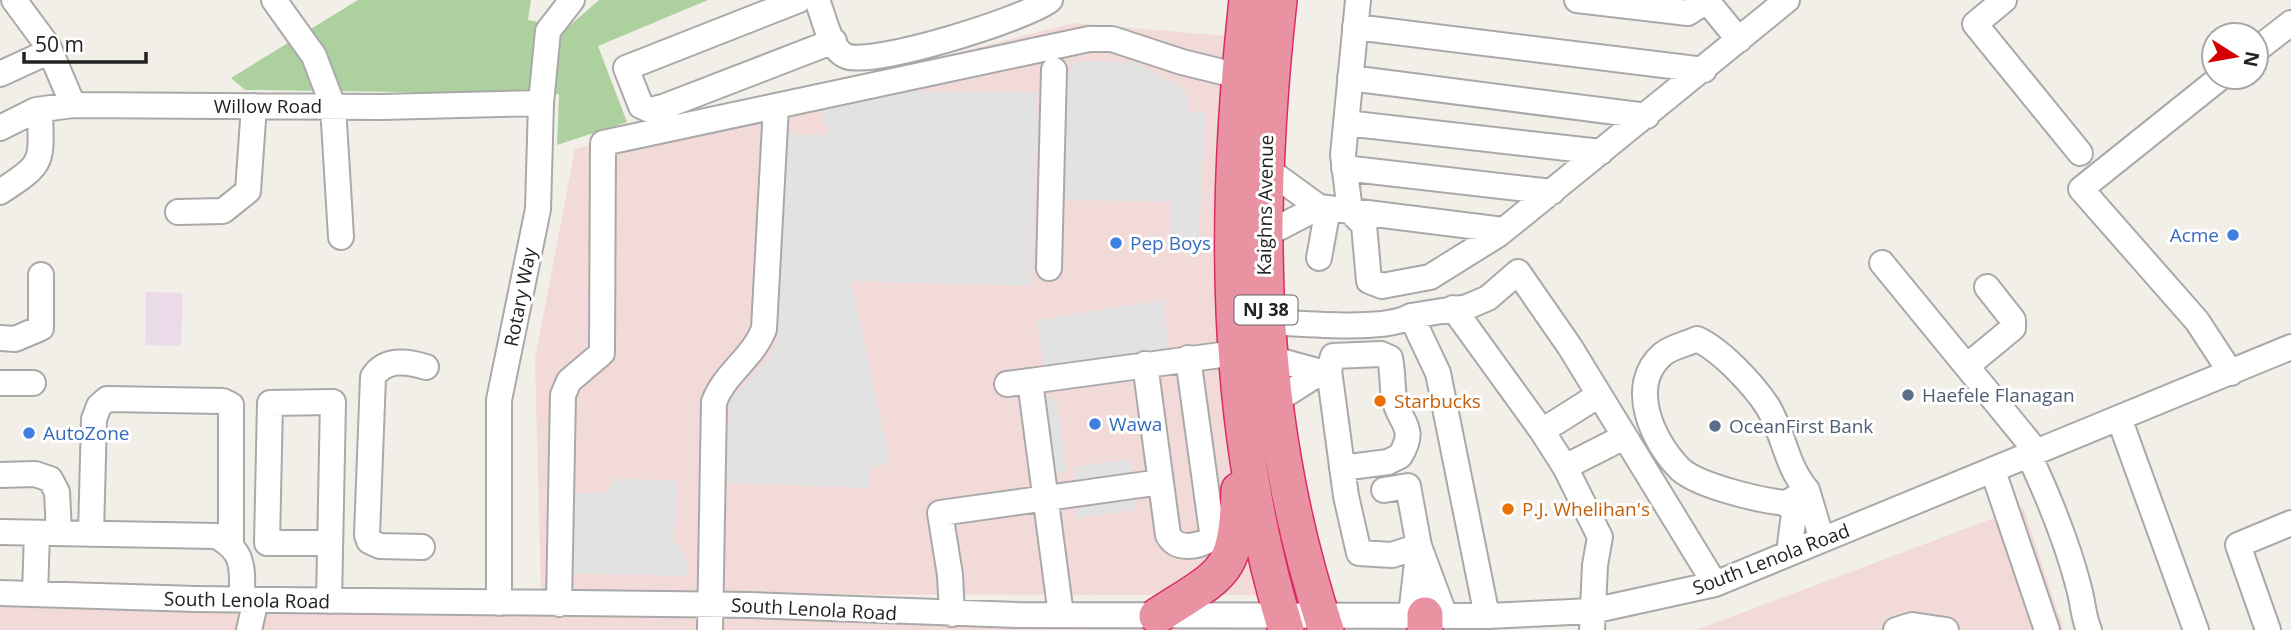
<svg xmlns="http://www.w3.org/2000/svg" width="2291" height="630" font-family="'Open Sans',sans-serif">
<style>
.commercial{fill:#f2dad9}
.industrial{fill:#ebdbe8}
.forest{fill:#add19e}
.parking{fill:#e2e2e2}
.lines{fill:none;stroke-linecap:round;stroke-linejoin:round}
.minor-casing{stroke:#a9a9a9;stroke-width:28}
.highway-casing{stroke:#dc2a67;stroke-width:38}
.minor{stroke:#fff;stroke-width:24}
.highway{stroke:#e892a2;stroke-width:35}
.shop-dot{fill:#3f7fe0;stroke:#fff;stroke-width:2.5}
.service-dot{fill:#5c6f8a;stroke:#fff;stroke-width:2.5}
.food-dot{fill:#e8710a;stroke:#fff;stroke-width:2.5}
.labels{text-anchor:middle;stroke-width:6;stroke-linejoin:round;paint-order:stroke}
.shield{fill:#fff;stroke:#646464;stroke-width:2}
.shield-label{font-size:18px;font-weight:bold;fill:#222}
.street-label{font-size:19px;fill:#222;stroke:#fff}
.shop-label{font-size:19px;fill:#366cbe;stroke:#fff;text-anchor:start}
.service-label{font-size:19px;fill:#4e5e75;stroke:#fff;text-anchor:start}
.food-label{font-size:19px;fill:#c56008;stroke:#fff;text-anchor:start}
</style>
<rect width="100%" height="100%" fill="#f2efe9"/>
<!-- commercial -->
<path class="commercial" d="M1074 23 1228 36 1265 595 541 594 535 359 575 149Z
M2023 507 2064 630H1696Z
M0 592 1281 616 1286 630H0Z"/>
<!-- industrial -->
<path class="industrial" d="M146 292 183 293 181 346 145 345Z"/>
<!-- forest -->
<path class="forest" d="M358 0H531L528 20 568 27 599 0H708L598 46 627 122 557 145 559 94 245 90 231 78Z"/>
<!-- parking -->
<path class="parking" d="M1077 61 1134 62 1180 86 1188 96 1187 110 1205 113 1199 247 1170 246 1171 202 1060 200 1065 78Z
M912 91 1038 92 1032 286 851 281 890 462 869 469V488L726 483 730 401 770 357 778 342 784 134 828 135V126L822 122 823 111Z
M1163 300 1169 349 1044 369 1037 320Z
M1056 398 1067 472 1036 477 1024 402Z
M1130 459 1136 510 1076 518 1073 467Z
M617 478 677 481 674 541 687 560V576L568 573 569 493H604Z"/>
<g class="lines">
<defs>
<path id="minor" d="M14 0 48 46 73 105
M274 0 314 56 333 106 341 237
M799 0 626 68 641 106 650 110 663 107 834 41
M817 0C824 16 829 49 846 56 872 67 1025 19 1050 0
M1358 0 1343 155 1350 211 1364 225 1369 281 1382 286 1430 277 1499 234 1787 0
M1577 0 1688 13 1708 0
M2004 0 1975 24 2080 153
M1707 1 1739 40
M1355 27 1704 70
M2256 50 2291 23
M0 74 50 51
M2221 77 2081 189 2197 321 2231 373
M1350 78 1647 116
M1346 123 1601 152
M0 128 36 110 73 105 382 107 541 103
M1264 167 1319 207 1503 230
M1344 168 1552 192
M0 192C46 162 41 163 40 110
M178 212 223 211 248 191 254 106
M1263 236 1319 207
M1319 258 1328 208
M1882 263 2036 451
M1049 268 1054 70
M1453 308 1542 431 1565 467 1600 537 1595 565 1592 630
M1411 316 1438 373 1487 616
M1266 322C1300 323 1385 332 1411 316L1467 307 1488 298 1518 272 1570 347 1715 584
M0 338 15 339 41 328V275
M1270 358 1321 372 1274 402
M1145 364 1168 535C1177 551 1197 547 1211 539L1212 532 1188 358
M1967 366 2013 328V320L1987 287
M1329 370 1333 356 1381 354 1390 358C1393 372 1392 385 1394 398 1399 423 1418 427 1400 456L1388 462 1342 468
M1321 372 1329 370 1346 496 1359 553 1392 555 1419 546 1408 486 1384 490
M0 383H33
M1007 384 1030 381
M2119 418 2196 630
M1542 431 1599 395
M2029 455C2049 498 2067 541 2079 588 2083 602 2083 616 2089 630
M1565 467 1624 437
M1993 471 2047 630
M0 475 35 474 50 479 57 492 59 533
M1807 490 1822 540
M1787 503 1807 490C1786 466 1784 434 1768 407 1753 384 1721 350 1697 339 1687 344 1671 347 1663 354 1626 385 1653 442 1680 469 1698 486 1762 501 1787 503L1794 513 1789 553
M0 532 216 536C246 552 242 569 242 600
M91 534 94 419 99 406 107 399 223 401 231 405V544
M422 547 380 546 369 541 367 535 373 377C385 358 407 361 426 367
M0 593 196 599 751 605 1017 615 1487 616 1592 611 1715 584 2291 347
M35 594 37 533
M329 601 333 402 270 403 267 543H330
M499 603V400L538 209 541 103 548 31 572 0
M559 604 563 395 569 381 602 353 603 143 776 106
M952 614 950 575 940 513 1161 482
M1061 615 1030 381 1235 353
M1411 615 1419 546 1445 616
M249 630 256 600
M710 630 714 402C724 374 753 358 764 329L776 106 1089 39H1112L1182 62 1239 76
M1896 630 1912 625 1946 630
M2268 630 2238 545 2291 523"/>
<path id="highway" d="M1247 0C1224 212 1223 424 1286 630
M1279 0C1255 217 1256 420 1326 630
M1157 616C1225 572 1236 575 1239 490
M1425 630V615"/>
</defs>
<!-- minor casing -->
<use href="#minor" class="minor-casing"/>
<!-- highway casing -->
<use href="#highway" class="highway-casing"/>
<!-- minor -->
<use href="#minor" class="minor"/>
<!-- highway -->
<use href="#highway" class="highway"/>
</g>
<!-- markers -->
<g class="shop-dot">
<circle cx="2233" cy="235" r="7"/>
<circle cx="1116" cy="243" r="7"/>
<circle cx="1095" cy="424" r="7"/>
<circle cx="29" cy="433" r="7"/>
</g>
<g class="service-dot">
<circle cx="1908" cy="395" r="7"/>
<circle cx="1715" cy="426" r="7"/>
</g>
<g class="food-dot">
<circle cx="1380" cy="401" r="7"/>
<circle cx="1508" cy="509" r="7"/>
</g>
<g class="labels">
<!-- shield labels -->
<rect class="shield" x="1234.5" y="295.5" width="63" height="29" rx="5"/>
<g class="shield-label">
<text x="1266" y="316">NJ 38</text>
</g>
<!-- street labels -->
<g class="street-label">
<text x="268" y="113">Willow Road</text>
<text transform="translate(1265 205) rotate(-89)" y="7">Kaighns Avenue</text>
<text transform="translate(520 297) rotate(-79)" y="7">Rotary Way</text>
<text transform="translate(1771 559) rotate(-21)" y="7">South Lenola Road</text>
<text transform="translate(247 600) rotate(1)" y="7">South Lenola Road</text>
<text transform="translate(814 609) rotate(3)" y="7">South Lenola Road</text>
</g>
<!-- shop labels -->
<g class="shop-label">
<text x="2219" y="242" text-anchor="end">Acme</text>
<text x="1130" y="250">Pep Boys</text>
<text x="1109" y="431">Wawa</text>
<text x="43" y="440">AutoZone</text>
</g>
<!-- service labels -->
<g class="service-label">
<text x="1922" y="402">Haefele Flanagan</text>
<text x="1729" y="433">OceanFirst Bank</text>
</g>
<!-- food labels -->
<g class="food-label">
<text x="1394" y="408">Starbucks</text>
<text x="1522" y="516">P.J. Whelihan's</text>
</g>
</g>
<!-- north arrow -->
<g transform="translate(2235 56) rotate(101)"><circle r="33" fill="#ffffff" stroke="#a7a7a7" stroke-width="2"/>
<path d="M0-5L12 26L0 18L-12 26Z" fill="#d40000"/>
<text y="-10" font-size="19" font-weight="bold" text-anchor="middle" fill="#222222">N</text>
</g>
<!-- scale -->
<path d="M24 52v10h122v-10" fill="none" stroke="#222222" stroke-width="3.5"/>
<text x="35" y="52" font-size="21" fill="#222222" stroke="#ffffff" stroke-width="5" paint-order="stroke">50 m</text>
</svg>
